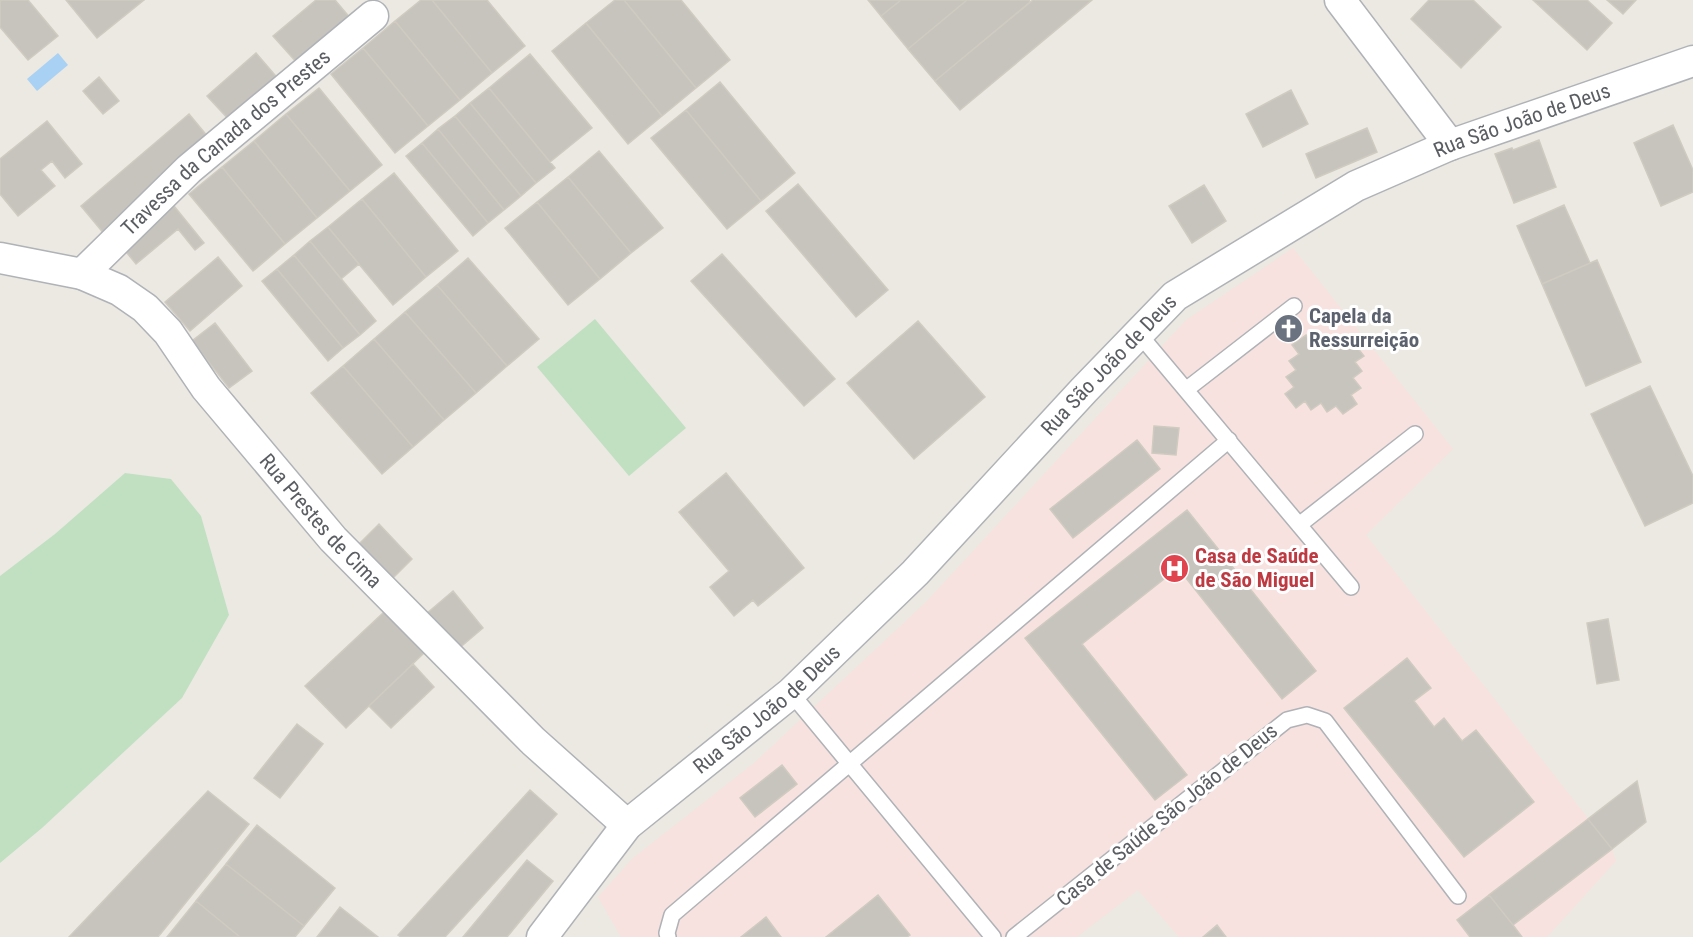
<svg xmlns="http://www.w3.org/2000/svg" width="1693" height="937" font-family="'Roboto Condensed',sans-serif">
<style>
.medical{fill:#f7e2df}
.green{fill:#c1e0c2}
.water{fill:#a9d1f4}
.building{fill:#c7c4be;stroke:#cfcbc1;stroke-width:1.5}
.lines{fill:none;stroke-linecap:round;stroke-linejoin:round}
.lane-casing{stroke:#afb2b6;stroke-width:18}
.street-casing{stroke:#afb2b6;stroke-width:33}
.lane{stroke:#fff;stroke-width:15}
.street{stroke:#fff;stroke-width:30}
.labels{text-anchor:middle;stroke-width:6;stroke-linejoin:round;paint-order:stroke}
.street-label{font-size:21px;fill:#5a5d61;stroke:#fff}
.worship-label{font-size:21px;font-weight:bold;fill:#5b616d;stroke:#fff;text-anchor:start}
.health-label{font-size:21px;font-weight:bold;fill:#be3a42;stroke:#fff;text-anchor:start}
</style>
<rect width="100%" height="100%" fill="#ebe9e2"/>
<!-- medical -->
<path class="medical" d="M1293 248 1453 449 1366 535 1612 849 1616 861 1547 937H1179L1138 890 1077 937H621L598 897 633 858 754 763 926 602 1186 320Z"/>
<!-- green -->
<path class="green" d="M595 319 686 428 629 476 537 367Z
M125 473 171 479 201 516 229 615 182 698 42 828 0 863V576L55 534Z"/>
<!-- water -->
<path class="water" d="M58 53 68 65 37 91 27 79Z"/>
<!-- building -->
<path class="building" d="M0 0H28L58 36 28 60 0 27Z
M66 0H144L97 38Z
M316 0H335L351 19 298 64 273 36Z
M421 0H432L492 73 460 100 395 21Z
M432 0H487L525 46 492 73Z
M615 0H624L696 88 662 116 586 23Z
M624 0H681L730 60 696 88Z
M868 0H901L881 16Z
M901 0H967L908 49 881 16Z
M967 0H1029L1030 2 935 81 908 49Z
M1033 0H1092L960 110 935 81Z
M1429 0H1473L1501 27 1461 68 1411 19Z
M1533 0H1587L1612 23 1587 50Z
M1607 0H1636L1623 14Z
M395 21 460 100 428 126 363 48Z
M586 23 662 116 628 144 552 51Z
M363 48 428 126 395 153 331 74Z
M256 53 280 81 232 123 207 96Z
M530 54 592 128 550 162 489 88Z
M99 77 119 101 103 114 83 91Z
M720 82 795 173 761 201 686 110Z
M319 88 382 165 350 191 286 114Z
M489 88 555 168 536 183 470 103Z
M1291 90 1308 124 1263 147 1246 114Z
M470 103 536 183 521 196 455 116Z
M686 110 761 201 727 229 651 138Z
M189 114 213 143 105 235 81 206Z
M286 114 350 191 317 218 254 141Z
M455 116 521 196 504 210 438 129Z
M47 121 82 164 65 178 52 161 41 170 55 186 18 216 0 194V159Z
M1673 125 1693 170V192L1661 206 1634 143Z
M1367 128 1377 152 1316 178 1306 154Z
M438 129 504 210 488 223 422 143Z
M1539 140 1556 187 1514 203 1495 154 1512 148 1513 150Z
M254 141 317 218 285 244 222 167Z
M422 143 488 223 473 236 406 156Z
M599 151 663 228 631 253 568 177Z
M222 167 285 244 253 271 189 194Z
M394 173 458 251 426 277 362 199Z
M568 177 631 253 600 279 537 202Z
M798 184 888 290 856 317 766 211Z
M1204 185 1226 221 1192 243 1169 206Z
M362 199 426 277 393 305 328 227Z
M537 202 600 279 568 305 505 228Z
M1564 205 1590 263 1542 284 1517 226Z
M174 206 204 243 195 250 178 229 136 264 123 248Z
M328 227 359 264 341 279 310 241Z
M310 241 376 321 360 335 294 255Z
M722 254 835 379 804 406 691 281Z
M294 255 360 335 343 348 277 269Z
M218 257 242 286 190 331 165 302Z
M468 258 539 339 507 366 437 285Z
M1597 260 1641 362 1586 386 1542 284Z
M277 269 343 348 328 361 262 281Z
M437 285 507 366 476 393 405 312Z
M405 312 476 393 444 420 374 339Z
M918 321 985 397 914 459 847 383Z
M215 323 252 371 229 388 192 341Z
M1306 335 1312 344 1323 336 1329 345 1337 338 1345 348 1353 342 1364 356 1355 362 1362 371 1353 378 1361 388 1351 395 1357 404 1343 414 1336 406 1327 412 1321 403 1311 410 1305 401 1296 408 1285 394 1294 387 1286 377 1296 370 1289 361 1299 354 1292 345Z
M374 339 444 420 413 447 343 366Z
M343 366 413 447 382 474 311 393Z
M1650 386 1693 476V503L1645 526 1591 414Z
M1154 426 1179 428 1176 455 1152 453Z
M1137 440 1160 469 1073 538 1050 509Z
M726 473 804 568 758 606 753 600 734 616 710 587 729 571 679 512Z
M1187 510 1316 671 1282 699 1178 568 1082 644 1187 775 1155 800 1025 638Z
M379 524 412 559 391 580 358 545Z
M453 591 483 628 457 650 426 614Z
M384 612 424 653 346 728 305 686Z
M1608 619 1619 680 1597 684 1587 623Z
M1407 658 1431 688 1414 701 1434 727 1444 718 1462 741 1476 730 1534 802 1464 857 1344 708Z
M413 664 434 687 391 728 369 706Z
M297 724 323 744 280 798 254 778Z
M782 765 797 784 755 817 740 798Z
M1637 781 1646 822 1612 849 1588 819Z
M530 790 557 814 445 937H401L398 935Z
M208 791 249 824 158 937H69Z
M1588 819 1612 849 1513 925 1489 895Z
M257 825 335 888 304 926 226 864Z
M527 860 553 881 507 937H463Z
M226 864 304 926 295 937H240L196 901Z
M878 895 910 935 907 937H826Z
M1489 895 1513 925 1522 937H1470L1457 920Z
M196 901 240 937H167Z
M340 907 378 937H317Z
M766 917 781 937H741Z
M1217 925 1226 937H1203Z"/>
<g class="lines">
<defs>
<path id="lane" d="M1139 334 1351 587
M1187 389 1294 306
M1299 525 1415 434
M791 693 993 937
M668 937 667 933 672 915 1229 440
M1014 937 1287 720 1307 715 1325 721 1458 896"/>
<g id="street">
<path d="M1340 0 1450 145"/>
<path id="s1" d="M0 258 82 274 119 290 145 308 168 332 206 388 333 539 533 741 627 825"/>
<path id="s2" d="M82 274 189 169 373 16"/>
<path id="s3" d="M542 937 627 825 791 693 915 573 1084 390 1175 296 1356 186 1450 145 1693 61"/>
</g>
</defs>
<!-- lane casing -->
<use href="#lane" class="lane-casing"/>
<!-- street casing -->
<use href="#street" class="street-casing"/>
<!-- lane -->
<use href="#lane" class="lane"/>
<!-- street -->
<use href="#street" class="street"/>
</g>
<!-- icons -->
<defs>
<symbol id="church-disc" viewBox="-11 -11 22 22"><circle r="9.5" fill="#6b7280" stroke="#fff"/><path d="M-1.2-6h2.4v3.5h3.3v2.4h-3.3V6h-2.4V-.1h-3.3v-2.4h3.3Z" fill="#fff"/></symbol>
<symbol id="hospital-disc" viewBox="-11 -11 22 22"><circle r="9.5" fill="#e0444e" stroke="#fff"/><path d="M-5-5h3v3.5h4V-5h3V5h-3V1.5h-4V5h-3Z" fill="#fff"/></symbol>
</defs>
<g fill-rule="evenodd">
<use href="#church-disc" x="1272" y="312" width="33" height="33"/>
<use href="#hospital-disc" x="1158" y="552" width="33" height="33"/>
</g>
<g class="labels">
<!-- street labels -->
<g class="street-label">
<text dy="7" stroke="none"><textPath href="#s3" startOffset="1294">Rua São João de Deus</textPath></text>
<text dy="7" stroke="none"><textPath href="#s2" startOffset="195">Travessa da Canada dos Prestes</textPath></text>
<text dy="7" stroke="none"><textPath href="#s3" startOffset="808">Rua São João de Deus</textPath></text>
<text dy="7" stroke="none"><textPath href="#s1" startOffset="432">Rua Prestes de Cima</textPath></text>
<text dy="7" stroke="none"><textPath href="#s3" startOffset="322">Rua São João de Deus</textPath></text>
<text transform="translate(1167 815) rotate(-39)" y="7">Casa de Saúde São João de Deus</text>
</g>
<!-- worship labels -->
<g class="worship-label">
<text x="1309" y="323">Capela da<tspan x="1309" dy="24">Ressurreição</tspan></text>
</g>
<!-- health labels -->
<g class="health-label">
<text x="1195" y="563">Casa de Saúde<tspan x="1195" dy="24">de São Miguel</tspan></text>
</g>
</g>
</svg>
